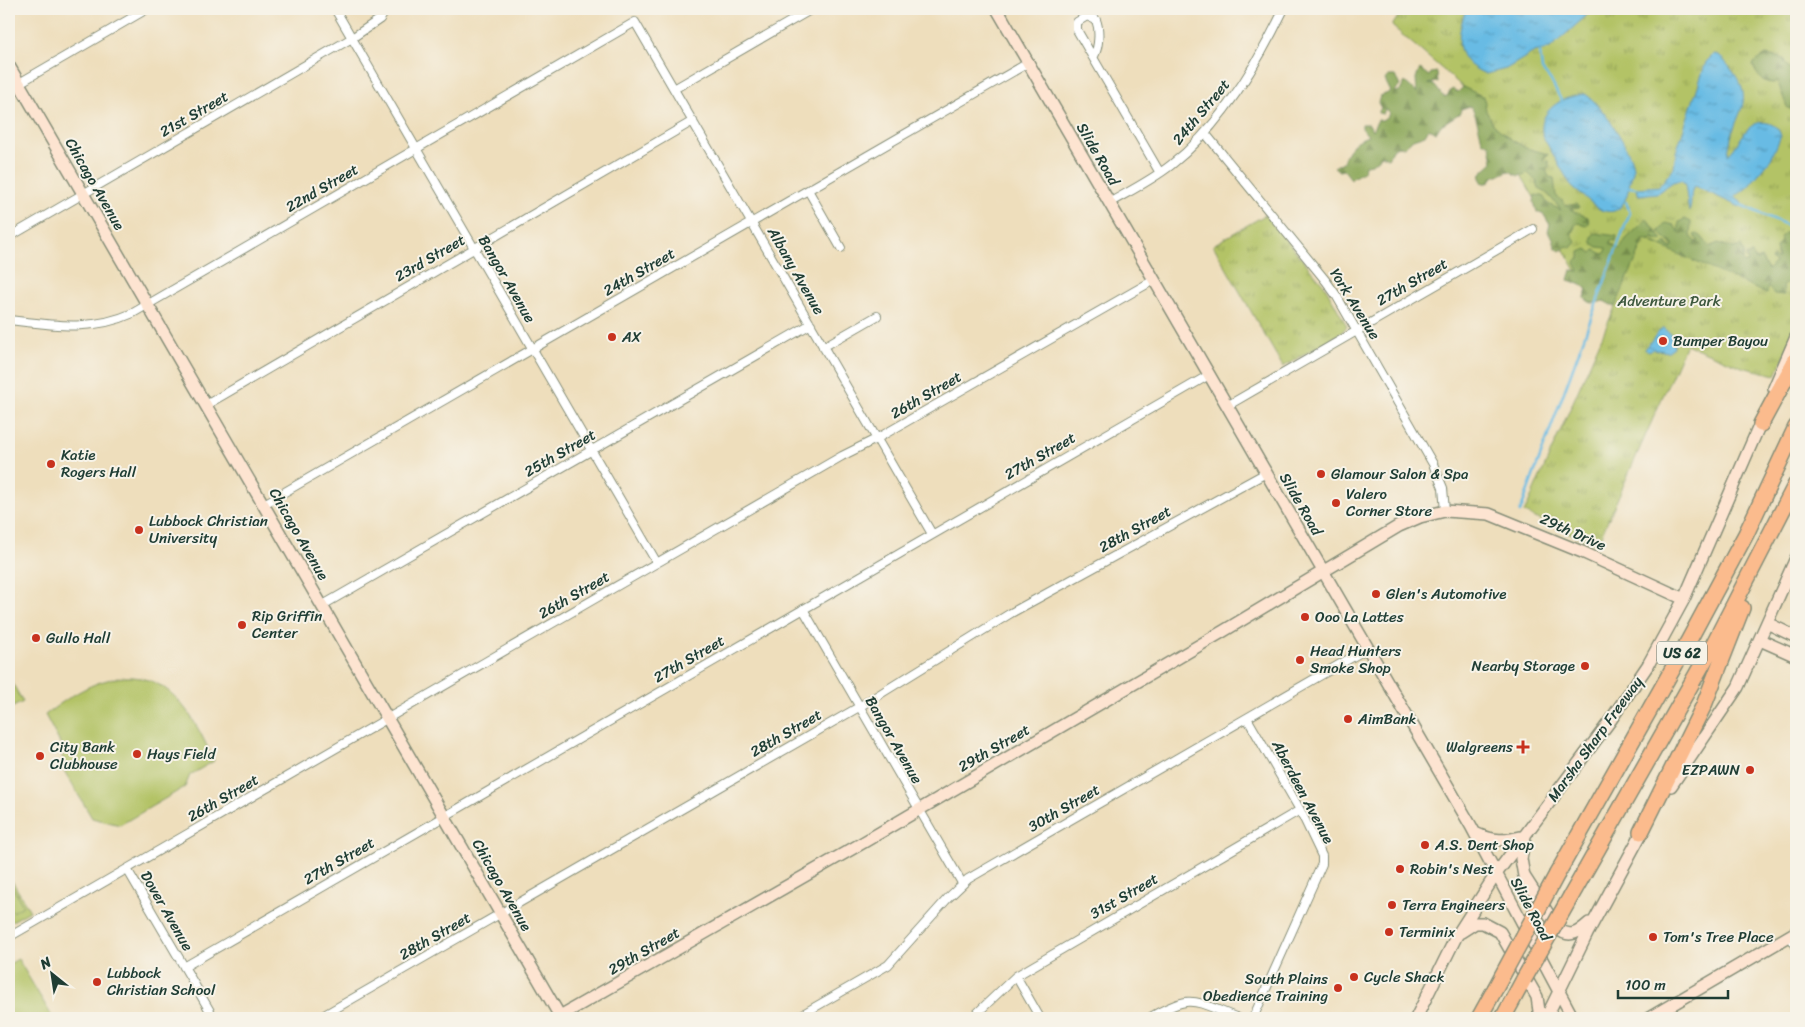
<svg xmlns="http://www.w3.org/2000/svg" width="1805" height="1027" font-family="Sriracha,sans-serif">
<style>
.grass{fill:url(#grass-tufts);stroke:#69804d}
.forest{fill:url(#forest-firs);stroke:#567348}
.pitch{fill:#b3c366;stroke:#69804d}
.water{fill:url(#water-ripples);stroke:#447c8c}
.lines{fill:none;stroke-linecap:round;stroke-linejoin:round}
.stream{stroke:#68bbe4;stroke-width:2.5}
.street-casing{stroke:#868e78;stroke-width:10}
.secondary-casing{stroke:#868e78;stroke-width:14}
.highway-casing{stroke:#868e78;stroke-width:18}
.street{stroke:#fff;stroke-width:8}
.secondary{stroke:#fde4d1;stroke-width:11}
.highway{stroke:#fbbb8d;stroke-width:15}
.highway-bridge-casing{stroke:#868e78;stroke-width:18;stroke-linecap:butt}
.highway-bridge{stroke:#fbbb8d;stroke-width:15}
.poi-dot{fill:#c8321e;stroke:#f7f3e8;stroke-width:2}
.labels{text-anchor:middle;stroke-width:4;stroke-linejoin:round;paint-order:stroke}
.shield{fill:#f7f3e8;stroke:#60746a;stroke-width:1}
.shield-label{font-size:14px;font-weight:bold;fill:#1f3d34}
.street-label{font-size:15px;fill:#1f3d34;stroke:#f7f3e8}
.park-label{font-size:15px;fill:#3d583e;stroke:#f7f3e8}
.poi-label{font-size:15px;fill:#1f3d34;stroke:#f7f3e8;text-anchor:start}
</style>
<defs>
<pattern id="grass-tufts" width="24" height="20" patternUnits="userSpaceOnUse" patternTransform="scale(1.25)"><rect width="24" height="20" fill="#b3c366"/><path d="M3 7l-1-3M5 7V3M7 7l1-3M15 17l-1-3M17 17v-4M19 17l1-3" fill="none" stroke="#91a055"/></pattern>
<pattern id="forest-firs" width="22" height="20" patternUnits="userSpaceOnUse" patternTransform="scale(1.25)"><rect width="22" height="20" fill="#8ea95b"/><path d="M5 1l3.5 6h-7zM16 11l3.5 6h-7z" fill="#738b4c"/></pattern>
<pattern id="water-ripples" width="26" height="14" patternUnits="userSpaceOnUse" patternTransform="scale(1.25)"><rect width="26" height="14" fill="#68bbe4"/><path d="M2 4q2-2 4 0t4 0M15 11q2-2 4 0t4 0" fill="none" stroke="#5599ba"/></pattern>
</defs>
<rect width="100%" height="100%" fill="#f7f3e8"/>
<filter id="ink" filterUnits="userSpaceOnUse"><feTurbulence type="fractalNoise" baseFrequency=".02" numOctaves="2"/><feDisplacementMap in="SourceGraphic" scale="10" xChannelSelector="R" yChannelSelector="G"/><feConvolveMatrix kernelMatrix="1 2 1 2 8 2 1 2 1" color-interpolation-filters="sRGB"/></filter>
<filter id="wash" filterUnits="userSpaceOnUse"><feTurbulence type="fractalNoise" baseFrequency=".0096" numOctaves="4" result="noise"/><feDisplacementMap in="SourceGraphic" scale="20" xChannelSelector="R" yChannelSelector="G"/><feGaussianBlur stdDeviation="1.12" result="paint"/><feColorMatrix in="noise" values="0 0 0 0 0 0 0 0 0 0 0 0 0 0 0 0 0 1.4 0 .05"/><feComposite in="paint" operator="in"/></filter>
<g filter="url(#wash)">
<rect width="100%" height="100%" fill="#eedebc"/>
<!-- grass -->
<path class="grass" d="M1403 9H1796V330L1776 375 1742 367 1686 344 1597 545 1524 513 1615 307 1604 301C1597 302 1591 306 1585 298L1587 289 1579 283 1568 280 1578 274 1478 100 1392 26Z
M1265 215 1324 285 1347 326 1341 333 1283 367 1213 245Z
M9 677 23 702 9 709Z
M9 876 30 911 9 923Z"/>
<!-- forest -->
<path class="forest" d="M1766 55 1784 59 1785 63 1796 75V113L1787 107 1777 80 1773 83C1762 83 1757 75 1753 66L1754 63Z
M1420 69 1429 76 1431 73 1437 72 1438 82 1428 84 1434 85 1443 96 1446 97 1452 89 1458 92 1463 87 1484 97 1486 111 1494 125 1512 140 1526 148 1548 154 1543 160 1549 161V168L1541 169 1546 170 1549 177 1554 178 1556 196 1563 201 1565 206 1576 204 1579 208 1572 209V211L1588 217 1589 224 1586 226 1578 223 1575 225 1574 231 1571 234 1576 242 1571 248 1567 246 1560 251 1555 247 1553 238 1548 232 1550 224 1544 215 1537 212 1534 202 1535 195 1543 196 1548 204 1561 210 1547 193 1539 189 1537 182 1528 173 1519 176 1509 171 1493 177 1488 183H1483L1480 178 1481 173 1493 162 1490 145 1482 141C1480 132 1476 112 1470 106L1461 109 1460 113 1441 125 1436 133 1429 128 1425 135 1413 139 1404 147 1398 146 1394 148 1388 158 1382 155 1372 164 1365 165 1364 171 1351 179 1344 170 1339 171 1334 167 1343 162C1346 150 1355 140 1368 136L1362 128V124H1369L1372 130 1378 120H1382L1388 116 1389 112 1385 109 1383 114 1378 113 1381 108 1378 103 1380 96 1391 92 1385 80 1388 76H1395L1400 86 1394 92 1400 91 1405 82 1417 93 1416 78Z
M1685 219 1691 222 1690 236 1697 242 1698 240 1694 235 1697 234 1701 236 1710 247 1718 243 1733 248 1741 246 1744 253 1742 261 1745 264 1748 262 1746 256 1752 254 1756 260 1761 258 1768 270 1775 262 1771 260 1772 258 1778 259 1776 248 1781 241 1780 237 1785 233 1796 234V262L1788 283 1783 285 1784 295 1774 294 1768 286 1767 294 1645 239 1615 307 1604 301C1597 302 1591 306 1585 298L1587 289 1579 283 1568 280 1571 270 1579 271 1575 263 1576 260 1580 259V252L1587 249 1592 253 1595 250 1603 254 1606 252 1607 248 1598 247 1592 243V236L1595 233 1617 236 1616 241 1611 240 1610 243 1620 249 1626 239 1647 219 1663 240 1653 239 1654 236 1649 240 1662 246 1666 242 1671 249 1673 245 1659 232 1666 223 1674 225 1679 232V222Z"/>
<!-- pitch -->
<path class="pitch" d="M124 677C174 674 196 722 214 761L190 775 185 787 120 825 92 818 63 769 62 747 45 715C70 696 93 680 124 677Z
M10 883 23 906 13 912 9 906Z
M18 959 53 1018H9V964Z"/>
<!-- water -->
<path class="water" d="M1466 9H1594L1549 49 1534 52 1506 69 1486 74C1453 61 1456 38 1466 9Z
M1714 54 1719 55C1765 104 1733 105 1728 155 1741 144 1746 118 1768 123 1775 125 1779 129 1781 136L1771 159 1748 187 1735 197 1742 203 1740 207 1694 186C1689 194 1693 203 1689 212L1685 185 1682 180 1673 182 1657 193 1639 195 1636 188 1659 186 1674 168 1676 152 1706 62Z
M1585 94C1600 102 1631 149 1633 167 1634 172 1631 177 1630 182 1627 198 1622 219 1599 209L1572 187 1543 137C1536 111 1562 96 1585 94Z
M1663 327 1673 336 1674 347 1667 352 1654 349 1648 352 1644 349Z"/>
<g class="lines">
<!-- stream -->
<path class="stream" d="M1540 52 1542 70 1550 79 1561 100
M1629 187 1636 188
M1741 205 1796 229
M1520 512 1630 212 1626 202"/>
</g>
</g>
<g filter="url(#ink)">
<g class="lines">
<defs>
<path id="street" d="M335 9 657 563
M1094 56C1099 47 1100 30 1096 20L1087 16 1077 22V30L1160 173
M9 89 147 9
M674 89 812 9
M1205 133 1326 281 1336 295 1433 464 1443 488 1445 511
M808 190 841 248
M1109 203C1130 191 1152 180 1171 165 1221 126 1257 65 1284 9
M9 237 352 38 380 19 387 9
M9 320C52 325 92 332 133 313L635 22 932 534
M823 347 877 316
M206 405 693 121
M1227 406 1533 229
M264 504 1028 63
M323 605 811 324
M803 609 962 883
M1247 718 1300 810 1322 856V864L1253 1018
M127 869 214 1018
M1790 936 1796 946
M9 937 842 456 876 439 1154 280
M184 967 1209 375
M1016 976 1040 1018
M319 1018 859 707 1011 613 1266 473
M796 1018 888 965 948 898 968 879 1368 648
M972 1018 1016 976 1300 810
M1149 1018C1194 992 1193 1001 1238 1018"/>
<path id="secondary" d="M997 9 1471 826 1573 1018
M9 66 561 1018
M1774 388 1796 337
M1767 623 1796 637
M1760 640 1796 656
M1671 786 1738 687 1796 558
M1475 833C1494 842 1505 841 1525 836L1521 859 1524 876 1558 929C1570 939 1579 932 1589 923
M1461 932 1475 923H1483L1500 932 1537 997 1540 1018
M560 1016 864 842 1222 632 1399 526 1420 517 1445 511 1489 514 1582 552 1684 599
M1416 1018 1456 937 1496 874 1610 721 1648 665 1684 599 1763 417
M1546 1018 1587 934 1645 827
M1649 1018 1796 932"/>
<path id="highway" d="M1761 424 1796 359
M1641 832 1704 705 1742 608
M1557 874 1689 640 1746 534 1796 427
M1571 896 1711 649 1796 484
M1479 1018 1495 989
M1503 1018 1524 979"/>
</defs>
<!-- street casing -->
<use href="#street" class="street-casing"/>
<!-- secondary casing -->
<use href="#secondary" class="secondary-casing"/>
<!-- highway casing -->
<use href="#highway" class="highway-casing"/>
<!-- street -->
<use href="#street" class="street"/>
<!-- secondary -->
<use href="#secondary" class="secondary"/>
<!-- highway -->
<use href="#highway" class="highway"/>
<defs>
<path id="highway-bridge" d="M1524 979 1571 896
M1495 989 1557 874"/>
</defs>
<!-- highway-bridge casing -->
<use href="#highway-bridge" class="highway-bridge-casing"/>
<!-- highway-bridge -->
<use href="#highway-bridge" class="highway-bridge"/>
</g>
</g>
<!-- markers -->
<g class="poi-dot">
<circle cx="612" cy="337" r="5"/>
<circle cx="1663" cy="341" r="5"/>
<circle cx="51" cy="464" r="5"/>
<circle cx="1321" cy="474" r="5"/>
<circle cx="1336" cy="503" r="5"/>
<circle cx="139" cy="530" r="5"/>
<circle cx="1376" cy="594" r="5"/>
<circle cx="1305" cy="617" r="5"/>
<circle cx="242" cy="625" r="5"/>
<circle cx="36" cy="638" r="5"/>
<circle cx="1300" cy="660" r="5"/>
<circle cx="1585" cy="666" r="5"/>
<circle cx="1348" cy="719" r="5"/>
<path d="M1520.5 739.5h5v5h5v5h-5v5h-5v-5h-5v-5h5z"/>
<circle cx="137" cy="754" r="5"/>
<circle cx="40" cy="756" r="5"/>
<circle cx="1750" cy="770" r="5"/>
<circle cx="1425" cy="845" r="5"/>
<circle cx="1400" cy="869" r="5"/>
<circle cx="1392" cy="905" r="5"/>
<circle cx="1389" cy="932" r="5"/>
<circle cx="1653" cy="937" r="5"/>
<circle cx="1354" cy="977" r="5"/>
<circle cx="97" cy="982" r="5"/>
<circle cx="1338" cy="988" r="5"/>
</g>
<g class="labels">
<!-- shield labels -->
<rect class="shield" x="1657" y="641.5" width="50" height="23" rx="4"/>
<g class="shield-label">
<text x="1682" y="658">US 62</text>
</g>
<!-- street labels -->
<g class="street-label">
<text transform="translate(1201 112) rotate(-50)" y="5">24th Street</text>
<text transform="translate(194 114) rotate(-30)" y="5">21st Street</text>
<text transform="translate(1098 154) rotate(60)" y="5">Slide Road</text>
<text transform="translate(95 184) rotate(60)" y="5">Chicago Avenue</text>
<text transform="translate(322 188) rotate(-30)" y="5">22nd Street</text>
<text transform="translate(430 258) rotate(-30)" y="5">23rd Street</text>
<text transform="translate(796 271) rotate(60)" y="5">Albany Avenue</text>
<text transform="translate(639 272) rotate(-30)" y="5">24th Street</text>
<text transform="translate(507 279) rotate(60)" y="5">Bangor Avenue</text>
<text transform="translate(1412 282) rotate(-30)" y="5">27th Street</text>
<text transform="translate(1355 304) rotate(58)" y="5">York Avenue</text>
<text transform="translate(926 395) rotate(-30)" y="5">26th Street</text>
<text transform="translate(560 453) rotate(-30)" y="5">25th Street</text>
<text transform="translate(1040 456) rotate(-30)" y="5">27th Street</text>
<text transform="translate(1301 504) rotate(60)" y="5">Slide Road</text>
<text transform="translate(1135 529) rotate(-29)" y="5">28th Street</text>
<text transform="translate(1573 532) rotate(24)" y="5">29th Drive</text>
<text transform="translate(299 534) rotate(60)" y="5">Chicago Avenue</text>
<text transform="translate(574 595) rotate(-30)" y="5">26th Street</text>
<text transform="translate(689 659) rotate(-30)" y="5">27th Street</text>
<text transform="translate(786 733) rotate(-30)" y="5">28th Street</text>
<text transform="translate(1595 739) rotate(-54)" y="5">Marsha Sharp Freeway</text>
<text transform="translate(894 740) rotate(60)" y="5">Bangor Avenue</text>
<text transform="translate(994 748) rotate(-30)" y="5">29th Street</text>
<text transform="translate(1303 792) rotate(62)" y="5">Aberdeen Avenue</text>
<text transform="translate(223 798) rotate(-30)" y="5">26th Street</text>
<text transform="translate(1064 808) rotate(-30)" y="5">30th Street</text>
<text transform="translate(339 861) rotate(-30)" y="5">27th Street</text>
<text transform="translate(502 885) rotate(60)" y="5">Chicago Avenue</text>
<text transform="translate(1124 896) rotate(-30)" y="5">31st Street</text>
<text transform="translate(1531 909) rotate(62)" y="5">Slide Road</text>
<text transform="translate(167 911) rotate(60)" y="5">Dover Avenue</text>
<text transform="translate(435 936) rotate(-30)" y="5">28th Street</text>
<text transform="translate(644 951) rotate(-30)" y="5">29th Street</text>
</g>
<!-- park labels -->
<g class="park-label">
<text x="1669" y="306">Adventure Park</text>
</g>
<!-- poi labels -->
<g class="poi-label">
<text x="622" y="342">AX</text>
<text x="1673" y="346">Bumper Bayou</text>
<text x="61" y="460">Katie<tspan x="61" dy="17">Rogers Hall</tspan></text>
<text x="1331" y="479">Glamour Salon &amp; Spa</text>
<text x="1346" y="499">Valero<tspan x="1346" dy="17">Corner Store</tspan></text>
<text x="149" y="526">Lubbock Christian<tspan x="149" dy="17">University</tspan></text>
<text x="1386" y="599">Glen's Automotive</text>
<text x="252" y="621">Rip Griffin<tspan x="252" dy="17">Center</tspan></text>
<text x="1315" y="622">Ooo La Lattes</text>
<text x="46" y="643">Gullo Hall</text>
<text x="1310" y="656">Head Hunters<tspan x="1310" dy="17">Smoke Shop</tspan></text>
<text x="1575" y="671" text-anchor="end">Nearby Storage</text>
<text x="1358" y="724">AimBank</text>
<text x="50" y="752">City Bank<tspan x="50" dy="17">Clubhouse</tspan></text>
<text x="1513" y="752" text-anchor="end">Walgreens</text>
<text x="147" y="759">Hays Field</text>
<text x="1740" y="775" text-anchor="end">EZPAWN</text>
<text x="1435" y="850">A.S. Dent Shop</text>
<text x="1410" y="874">Robin's Nest</text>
<text x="1402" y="910">Terra Engineers</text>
<text x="1399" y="937">Terminix</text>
<text x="1663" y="942">Tom's Tree Place</text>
<text x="107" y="978">Lubbock<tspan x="107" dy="17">Christian School</tspan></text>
<text x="1364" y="982">Cycle Shack</text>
<text x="1328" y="984" text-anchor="end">South Plains<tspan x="1328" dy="17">Obedience Training</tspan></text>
</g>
</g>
<!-- margin -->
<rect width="1805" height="1027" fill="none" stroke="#f7f3e8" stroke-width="30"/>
<!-- north arrow -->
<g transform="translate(52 974) rotate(330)" stroke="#f7f3e8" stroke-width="4" paint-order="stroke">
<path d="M0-4L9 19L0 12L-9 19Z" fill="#1f3d34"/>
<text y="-8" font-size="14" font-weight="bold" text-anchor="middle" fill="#1f3d34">N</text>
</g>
<!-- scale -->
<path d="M1618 990v8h110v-8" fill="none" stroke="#1f3d34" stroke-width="2.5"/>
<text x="1625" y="990" font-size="15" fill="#1f3d34" stroke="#f7f3e8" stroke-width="4" paint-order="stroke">100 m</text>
</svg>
